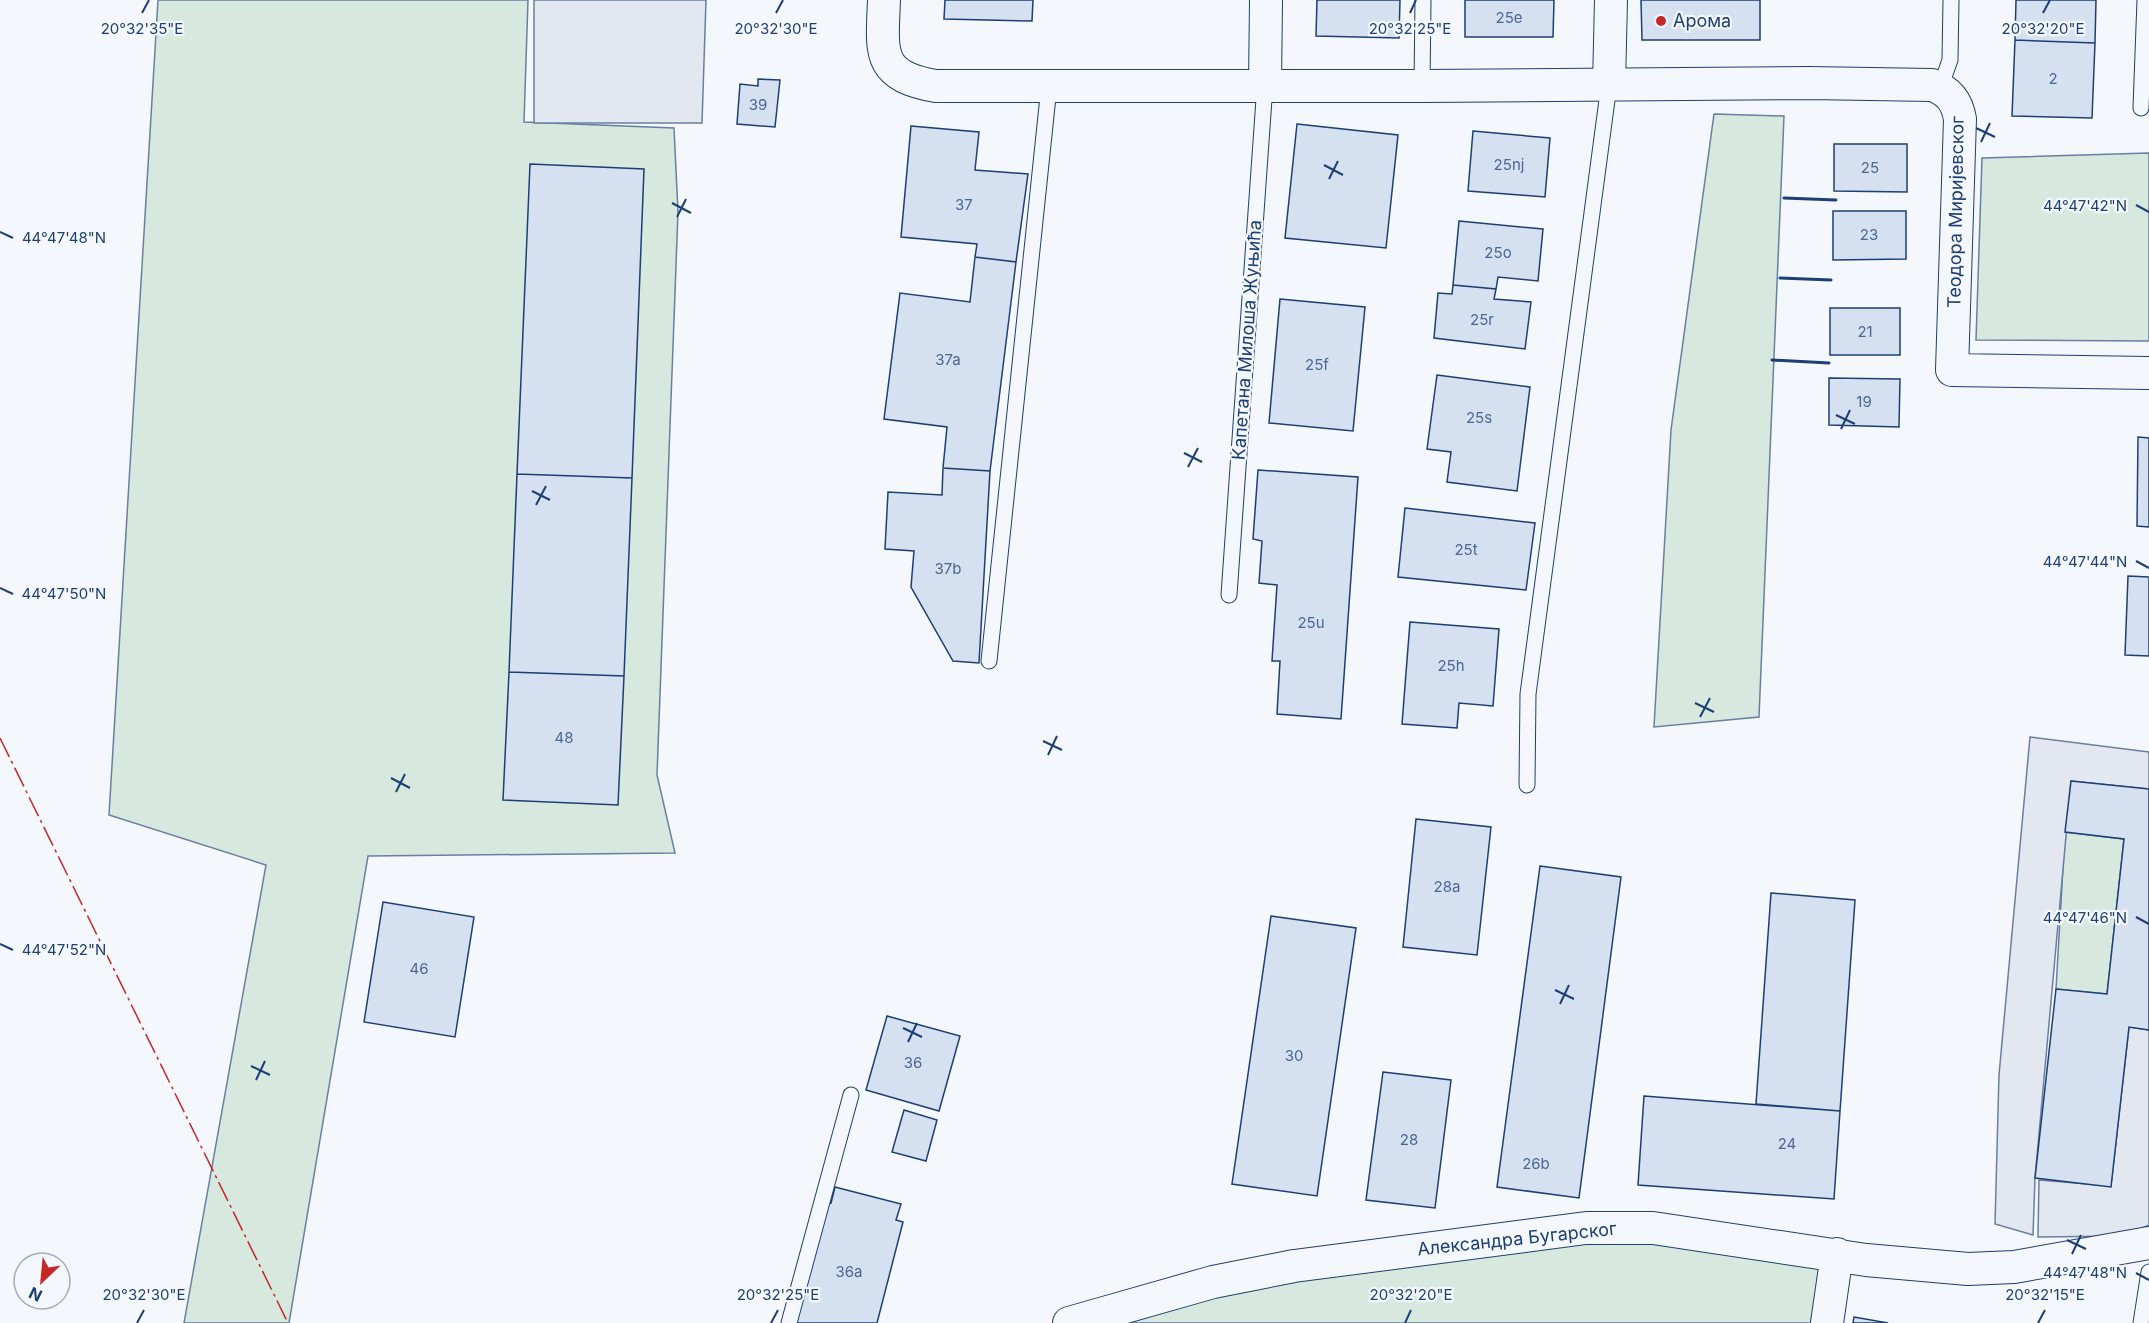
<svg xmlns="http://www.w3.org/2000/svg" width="2149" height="1323" font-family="Inter,sans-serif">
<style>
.green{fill:#d7e8df;stroke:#687fa3;stroke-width:1.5}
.parking{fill:#e3e8f0;stroke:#687fa3;stroke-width:1.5}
.building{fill:#d5e0f0;stroke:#1d3f73;stroke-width:1.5}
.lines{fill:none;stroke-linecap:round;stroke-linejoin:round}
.lane-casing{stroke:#1d3f73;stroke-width:17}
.street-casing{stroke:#1d3f73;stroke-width:34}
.lane{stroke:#f4f7fb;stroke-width:15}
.street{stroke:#f4f7fb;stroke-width:32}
.wall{stroke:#1d3f73;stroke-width:3}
.power{stroke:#c62828;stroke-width:1.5;stroke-dasharray:21 4.5 3 4.5;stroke-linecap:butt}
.ticks{fill:none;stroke:#1d3f73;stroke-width:2}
.poi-dot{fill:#c62828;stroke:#f4f7fb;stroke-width:2}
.labels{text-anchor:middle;stroke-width:4.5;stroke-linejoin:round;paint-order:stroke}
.number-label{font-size:15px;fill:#4b6792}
.poi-label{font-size:18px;fill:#1d3f73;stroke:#f4f7fb;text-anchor:start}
.street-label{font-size:18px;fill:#1d3f73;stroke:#f4f7fb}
.ticks-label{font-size:15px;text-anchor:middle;fill:#1d3f73;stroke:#f4f7fb;stroke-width:4.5;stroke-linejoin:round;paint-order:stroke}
</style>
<rect width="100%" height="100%" fill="#f4f7fb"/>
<!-- green -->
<path class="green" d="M158 0H528L524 122 674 128 678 212 657 775 675 853 368 856 289 1323H184L266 865 109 815Z
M1714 114 1784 116 1759 717 1654 727 1671 430Z
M2149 153V341L1976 340 1982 158Z
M2065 832 2124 839 2107 994 2056 989Z
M1586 1228 1837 1254 1827 1323H1076L1121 1307Z"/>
<!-- parking -->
<path class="parking" d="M534 0H706L702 123H534Z
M2030 737 2149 752V789L2071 781 2035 1178 2033 1235 1995 1224 1999 1075Z
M2129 1027 2149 1030V1225L2124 1236 2038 1237 2039 1180 2111 1186Z"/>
<!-- building -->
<path class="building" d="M945 0H1033L1032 21 944 19Z
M1317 0H1400L1399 38 1316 36Z
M1465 0H1554L1553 37H1465Z
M1641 0H1760V40H1642Z
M2016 0H2096L2095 43 2015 40Z
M2015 40 2095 43 2092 118 2012 116Z
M758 79 780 80 775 127 737 124 740 84 758 86Z
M1297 124 1398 135 1386 248 1285 238Z
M911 126 979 132 975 170 1028 174 1016 262 975 257 977 244 901 237Z
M1473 131 1550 138 1545 197 1468 191Z
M1834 144H1907V192L1834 191Z
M530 164 644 169 632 478 517 474Z
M1833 211H1906V259L1833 260Z
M1459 221 1543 229 1538 281 1498 277 1496 289 1453 285Z
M975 257 1016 262 990 471 943 468 947 427 884 419 900 293 970 302Z
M1453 285 1496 289 1494 299 1531 302 1525 349 1434 338 1438 293 1452 294Z
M1280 299 1365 307 1353 431 1269 423Z
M1830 308H1900V355H1830Z
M1437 375 1530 387 1517 491 1447 482 1451 452 1427 449Z
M1829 378 1900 379 1899 427 1829 425Z
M2138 437 2149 438V527L2137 526Z
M943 468 990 471 979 663 953 661 911 587 914 551 885 549 888 492 942 495Z
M1258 470 1358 477 1341 719 1277 714 1280 661H1272L1277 585 1259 583 1262 541 1253 539Z
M517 474 632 478 624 676 509 672Z
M1405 508 1535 523 1526 590 1398 577Z
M2128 576 2149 577V656L2125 655Z
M1410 622 1499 629 1493 706 1459 703 1457 728 1402 724Z
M509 672 624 676 618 805 503 800Z
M2071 781 2149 789V1030L2129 1027 2111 1187 2035 1178 2056 989 2107 994 2124 839 2065 832Z
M1416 819 1491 827 1477 955 1403 947Z
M1540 866 1621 877 1579 1198 1497 1187Z
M1771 893 1855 900 1840 1111 1756 1104Z
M383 902 474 917 455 1037 364 1022Z
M1271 916 1356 928 1317 1196 1232 1184Z
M887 1016 960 1036 939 1111 866 1090Z
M1383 1072 1451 1080 1435 1208 1366 1200Z
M1644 1096 1840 1111 1834 1199 1638 1185Z
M904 1110 937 1120 926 1161 892 1152Z
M835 1187 901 1204 896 1220 903 1222 877 1323H795L826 1202 831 1203Z
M1854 1317 1888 1323H1853Z"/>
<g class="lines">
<defs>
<path id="lane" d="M1422 86 1423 0
M1940 88 1950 60 1951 0
M2141 108 2145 0
M1229 595 1265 85
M989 661 1049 87
M1527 785 1528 694 1609 85
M789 1323 851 1095
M2141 1323 2149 1272"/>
<path id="street" d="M884 0C882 52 876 76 936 86H1422L1809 83 1932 85C1949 91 1957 101 1960 119L1952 370 2149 373
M1265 85 1266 0
M1609 85 1611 0
M1069 1323 1213 1282 1294 1266 1586 1228H1653L1866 1260 1968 1269 2014 1267 2149 1243
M1827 1323 1837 1254"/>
</defs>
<!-- lane casing -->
<use href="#lane" class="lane-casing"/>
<!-- street casing -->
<use href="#street" class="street-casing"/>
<!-- lane -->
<use href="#lane" class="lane"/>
<!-- street -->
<use href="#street" class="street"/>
<!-- wall -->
<path class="wall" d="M1784 198 1836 200
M1780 278 1831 280
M1772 360 1829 363"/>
<!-- power -->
<path class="power" d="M0 738 288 1323"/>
</g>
<!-- ticks -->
<path class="ticks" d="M142 13 149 0M776 13 783 0M1410 13 1416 0M2043 13 2050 0M1976 128 1995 137M1981 142 1990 123M1324 165 1343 175M1329 179 1338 161M672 203 691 213M2136 205 2149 212M677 217 686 199M0 232 13 238M1836 415 1855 424M1841 429 1850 410M1184 453 1202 462M1188 467 1198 448M532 491 550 500M536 505 546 486M2136 561 2149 568M0 588 13 594M1695 703 1714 712M1700 717 1710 698M1043 741 1062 750M1048 755 1057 736M391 778 410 788M396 792 405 774M2136 917 2149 924M0 944 13 950M1555 990 1574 999M1560 1004 1569 985M903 1028 922 1037M908 1042 917 1023M251 1066 270 1075M256 1080 265 1061M2067 1240 2086 1249M2072 1254 2081 1235M2136 1273 2149 1280M137 1323 144 1310M771 1323 778 1310M1405 1323 1411 1310M2038 1323 2045 1310"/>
<!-- markers -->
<circle class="poi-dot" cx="1661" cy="21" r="6"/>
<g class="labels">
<!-- number labels -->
<g class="number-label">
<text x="1509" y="23">25e</text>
<text x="2053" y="84">2</text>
<text x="758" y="110">39</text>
<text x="1509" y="170">25nj</text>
<text x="1870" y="173">25</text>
<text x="964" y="210">37</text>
<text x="1869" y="240">23</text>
<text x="1498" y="258">25o</text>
<text x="1482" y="325">25r</text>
<text x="1865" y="337">21</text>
<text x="948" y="365">37a</text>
<text x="1317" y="370">25f</text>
<text x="1864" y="407">19</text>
<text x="1479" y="423">25s</text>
<text x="1466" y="555">25t</text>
<text x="948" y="574">37b</text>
<text x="1311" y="628">25u</text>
<text x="1451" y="671">25h</text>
<text x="564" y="743">48</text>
<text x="1447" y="892">28a</text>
<text x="419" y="974">46</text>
<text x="1294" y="1061">30</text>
<text x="913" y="1068">36</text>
<text x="1409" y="1145">28</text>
<text x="1787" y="1149">24</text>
<text x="1536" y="1169">26b</text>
<text x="849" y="1277">36a</text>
</g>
<!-- poi labels -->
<g class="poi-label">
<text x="1673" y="27">Арома</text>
</g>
<!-- street labels -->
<g class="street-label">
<text transform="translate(1956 212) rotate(-89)" y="6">Теодора Миријевског</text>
<text transform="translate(1247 340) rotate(-86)" y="6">Капетана Милоша Жуњића</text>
<text transform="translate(1517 1239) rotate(-6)" y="6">Александра Бугарског</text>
</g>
</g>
<g class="ticks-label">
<text x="142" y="34">20°32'35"E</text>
<text x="776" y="34">20°32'30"E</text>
<text x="1410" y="34">20°32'25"E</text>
<text x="2043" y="34">20°32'20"E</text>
<text x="2085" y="211">44°47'42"N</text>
<text x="64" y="243">44°47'48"N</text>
<text x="2085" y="567">44°47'44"N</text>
<text x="64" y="599">44°47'50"N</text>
<text x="2085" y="923">44°47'46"N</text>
<text x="64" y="955">44°47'52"N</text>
<text x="2085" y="1278">44°47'48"N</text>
<text x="144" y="1300">20°32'30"E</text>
<text x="778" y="1300">20°32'25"E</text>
<text x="1411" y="1300">20°32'20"E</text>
<text x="2045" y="1300">20°32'15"E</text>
</g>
<!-- north arrow -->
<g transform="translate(42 1281) rotate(206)"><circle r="28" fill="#f4f7fb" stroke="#9eadc5" stroke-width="1.5"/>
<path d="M0-4.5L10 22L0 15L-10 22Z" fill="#c62828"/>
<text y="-9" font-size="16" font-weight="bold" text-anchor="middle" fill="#1d3f73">N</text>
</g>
</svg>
